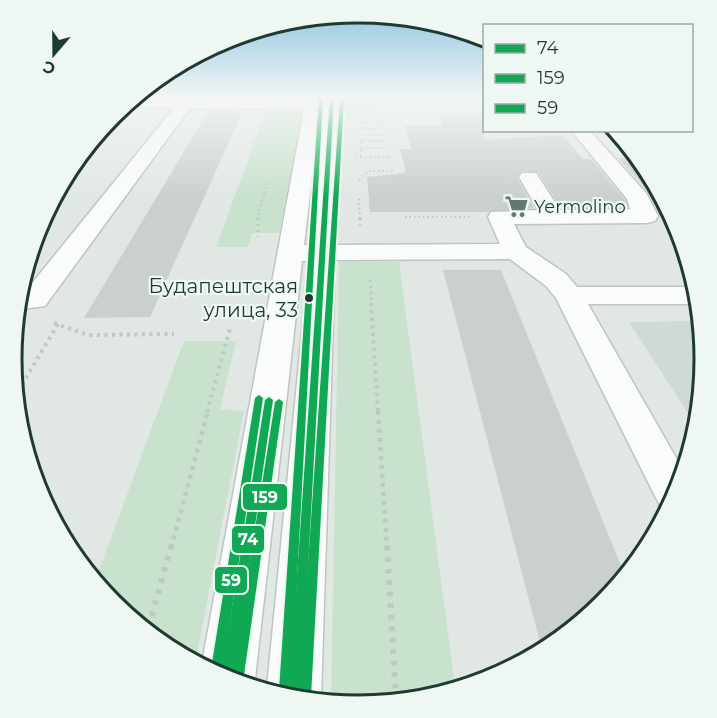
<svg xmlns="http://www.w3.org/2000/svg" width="717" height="718" font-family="Montserrat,sans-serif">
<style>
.built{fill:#cfdad4}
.green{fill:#c9e2ce}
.building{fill:#cad0cd}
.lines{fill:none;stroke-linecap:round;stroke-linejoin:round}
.minor-casing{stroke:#bec5c1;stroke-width:3}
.path-far5{stroke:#bfc8c4;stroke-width:1.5;stroke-dasharray:1.5 2;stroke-linecap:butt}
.path-far4{stroke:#bfc8c4;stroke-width:2;stroke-dasharray:1.5 3;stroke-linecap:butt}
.path-far3{stroke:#bfc8c4;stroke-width:3;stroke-dasharray:2 4;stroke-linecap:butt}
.path-far2{stroke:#bfc8c4;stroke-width:4;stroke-dasharray:3 4.5;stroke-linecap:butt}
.path-far1{stroke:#bfc8c4;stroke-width:4.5;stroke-dasharray:4 5;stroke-linecap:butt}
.path{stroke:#bfc8c4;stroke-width:6;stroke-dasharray:4.5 7;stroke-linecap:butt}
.minor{fill:#fafcfb;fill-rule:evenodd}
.bus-1-casing{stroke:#eff7f2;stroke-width:4}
.bus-2-casing{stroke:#eff7f2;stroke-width:4}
.bus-3-casing{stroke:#eff7f2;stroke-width:4}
.bus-1{fill:#10a855;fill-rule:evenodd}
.bus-2{fill:#10a855;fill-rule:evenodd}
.bus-3{fill:#10a855;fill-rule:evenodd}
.bus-dot{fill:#1f3b31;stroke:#eff7f2;stroke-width:2}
.labels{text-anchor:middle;stroke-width:4.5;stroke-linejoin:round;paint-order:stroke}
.far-poi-label{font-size:18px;fill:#1f3b31;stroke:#eff7f2;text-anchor:start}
.bus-label{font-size:20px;fill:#1f3b31;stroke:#eff7f2;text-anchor:end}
.rim{fill:none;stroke:#1f3b31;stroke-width:3}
.line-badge{stroke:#eff7f2;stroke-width:2}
.badge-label{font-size:16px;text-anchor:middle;font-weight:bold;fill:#fff}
</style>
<rect width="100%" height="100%" fill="#e1e8e4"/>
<!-- built -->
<path class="built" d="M697 321 705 359 693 421 629 322Z"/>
<!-- green -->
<path class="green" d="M344 97H373L375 117 344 118Z
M267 108H303L279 233H252L248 247H216Z
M339 262H399L455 686 358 705 331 700Z
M184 341H236L220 409 244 411 196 659 113 604 96 578Z"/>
<!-- building -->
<path class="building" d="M209 110 243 111 150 317 84 318Z
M439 116H484V140L562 135 583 159H591L625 200 627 207 561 208 538 172 522 171 517 178 534 208 488 212H370L367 177 406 173 400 149H411L405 126H443Z
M618 158H633L669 212H658L648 191Z
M443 270H501L624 573 603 604 541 646Z"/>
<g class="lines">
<defs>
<path id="minor" d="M325 97H339L335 245 500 244 488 217 491 212 538 210 519 177 522 173H536L560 210 630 209 627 199 571 130H589L646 193 658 216 655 221 647 223 514 224 526 247 566 274 577 287H691L694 304H588L683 470 678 492 667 509 661 507 655 496 556 298 546 286 510 259 335 260 321 698 267 687 309 261H302L255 679 253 684 226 679 202 663 304 109 190 108 45 306 22 309 25 292 174 108 125 106 136 99 307 100 313 98 324 100ZM320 109H324L310 245H304Z"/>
</defs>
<!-- minor casing -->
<use href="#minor" class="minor-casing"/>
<!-- path-far5 -->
<path class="path-far5" d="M465 97 480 100
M405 112 484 101
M382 114H484
M360 123 383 121
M107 124H118
M361 129 384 128
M361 135H385
M361 139V151
M96 140 128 128
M361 141H387
M361 148H388"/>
<!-- path-far4 -->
<path class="path-far4" d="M361 150V157
M356 157H389
M399 178 504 177
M359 180 368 171H395
M359 199 360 219
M405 217H471
M257 219 268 181"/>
<!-- path-far3 -->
<path class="path-far3" d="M258 218V237
M360 218V225
M370 280 372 304"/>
<!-- path-far2 -->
<path class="path-far2" d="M371 303 378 412
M54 323 88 335 174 334
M18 391 58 324
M207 412 231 325"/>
<!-- path-far1 -->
<path class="path-far1" d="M378 411 387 548
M171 548 208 411"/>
<!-- path -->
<path class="path" d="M387 546 396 698
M149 627 171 546"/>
<!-- minor -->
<use href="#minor" class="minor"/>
<defs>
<path id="bus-1" d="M330 97H334L301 694 289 692Z
M269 397 273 400 233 680 226 679 221 676 265 400Z"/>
<path id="bus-2" d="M342 97 344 98 311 696 299 694 340 98Z
M279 399 283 402 243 682 231 680 275 402Z"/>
<path id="bus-3" d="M319 97H323L291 692 279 690Z
M259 395 263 398 222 676 211 669 255 398Z"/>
</defs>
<!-- bus-1 casing -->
<use href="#bus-1" class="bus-1-casing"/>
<!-- bus-2 casing -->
<use href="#bus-2" class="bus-2-casing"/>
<!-- bus-3 casing -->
<use href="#bus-3" class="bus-3-casing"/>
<!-- bus-1 -->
<use href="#bus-1" class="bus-1"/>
<!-- bus-2 -->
<use href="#bus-2" class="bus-2"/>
<!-- bus-3 -->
<use href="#bus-3" class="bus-3"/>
</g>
<!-- sky -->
<linearGradient id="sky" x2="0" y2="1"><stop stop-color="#8bc2e2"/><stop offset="0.49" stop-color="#f2f5f3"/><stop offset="1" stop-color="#f2f5f3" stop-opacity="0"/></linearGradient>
<rect width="717" height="197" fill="url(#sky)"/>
<!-- icons -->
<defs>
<symbol id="supermarket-bare" viewBox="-9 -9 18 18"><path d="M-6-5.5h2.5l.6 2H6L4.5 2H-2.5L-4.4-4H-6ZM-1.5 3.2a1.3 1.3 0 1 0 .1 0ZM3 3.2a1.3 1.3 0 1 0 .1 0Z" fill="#637870" stroke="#eff7f2" stroke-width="2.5" paint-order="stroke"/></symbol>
</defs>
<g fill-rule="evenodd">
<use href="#supermarket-bare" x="500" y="190" width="33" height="33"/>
</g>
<!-- markers -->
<circle class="bus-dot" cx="309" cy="298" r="5"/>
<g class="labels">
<!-- far-poi labels -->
<g class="far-poi-label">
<text x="534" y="213">Yermolino</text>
</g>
<!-- bus labels -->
<g class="bus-label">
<text x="298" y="293">Будапештская<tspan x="298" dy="24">улица, 33</tspan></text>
</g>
</g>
<!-- crop -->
<path d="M0 0H717V718H0ZM22 359a336 336 0 1 1 672 0a336 336 0 1 1-672 0Z" fill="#eff7f2" fill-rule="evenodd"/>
<path class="rim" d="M22 359a336 336 0 1 1 672 0a336 336 0 1 1-672 0Z"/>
<g class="line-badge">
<rect x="242" y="483" width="46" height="28" rx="6" fill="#10a855"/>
<rect x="231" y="525" width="34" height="29" rx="6" fill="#10a855"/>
<rect x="214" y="566" width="34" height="28" rx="6" fill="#10a855"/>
</g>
<g class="badge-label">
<text x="265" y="503">159</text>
<text x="248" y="545">74</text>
<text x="231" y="586">59</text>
</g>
<!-- legend -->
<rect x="483" y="24" width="210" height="108" fill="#eff7f2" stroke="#9caca5" stroke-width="1.5"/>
<rect x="495" y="44" width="30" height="9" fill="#10a855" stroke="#9caca5" stroke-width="1.5"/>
<text x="537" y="54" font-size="18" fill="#1f3b31">74</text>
<rect x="495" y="74" width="30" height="9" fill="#10a855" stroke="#9caca5" stroke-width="1.5"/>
<text x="537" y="84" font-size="18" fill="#1f3b31">159</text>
<rect x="495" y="104" width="30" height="9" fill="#10a855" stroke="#9caca5" stroke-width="1.5"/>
<text x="537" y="114" font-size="18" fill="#1f3b31">59</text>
<!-- north arrow -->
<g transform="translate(54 54) rotate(200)" stroke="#eff7f2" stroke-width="4.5" paint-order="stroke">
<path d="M0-4.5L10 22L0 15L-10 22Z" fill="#1f3b31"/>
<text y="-9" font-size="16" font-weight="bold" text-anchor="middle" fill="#1f3b31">С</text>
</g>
</svg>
